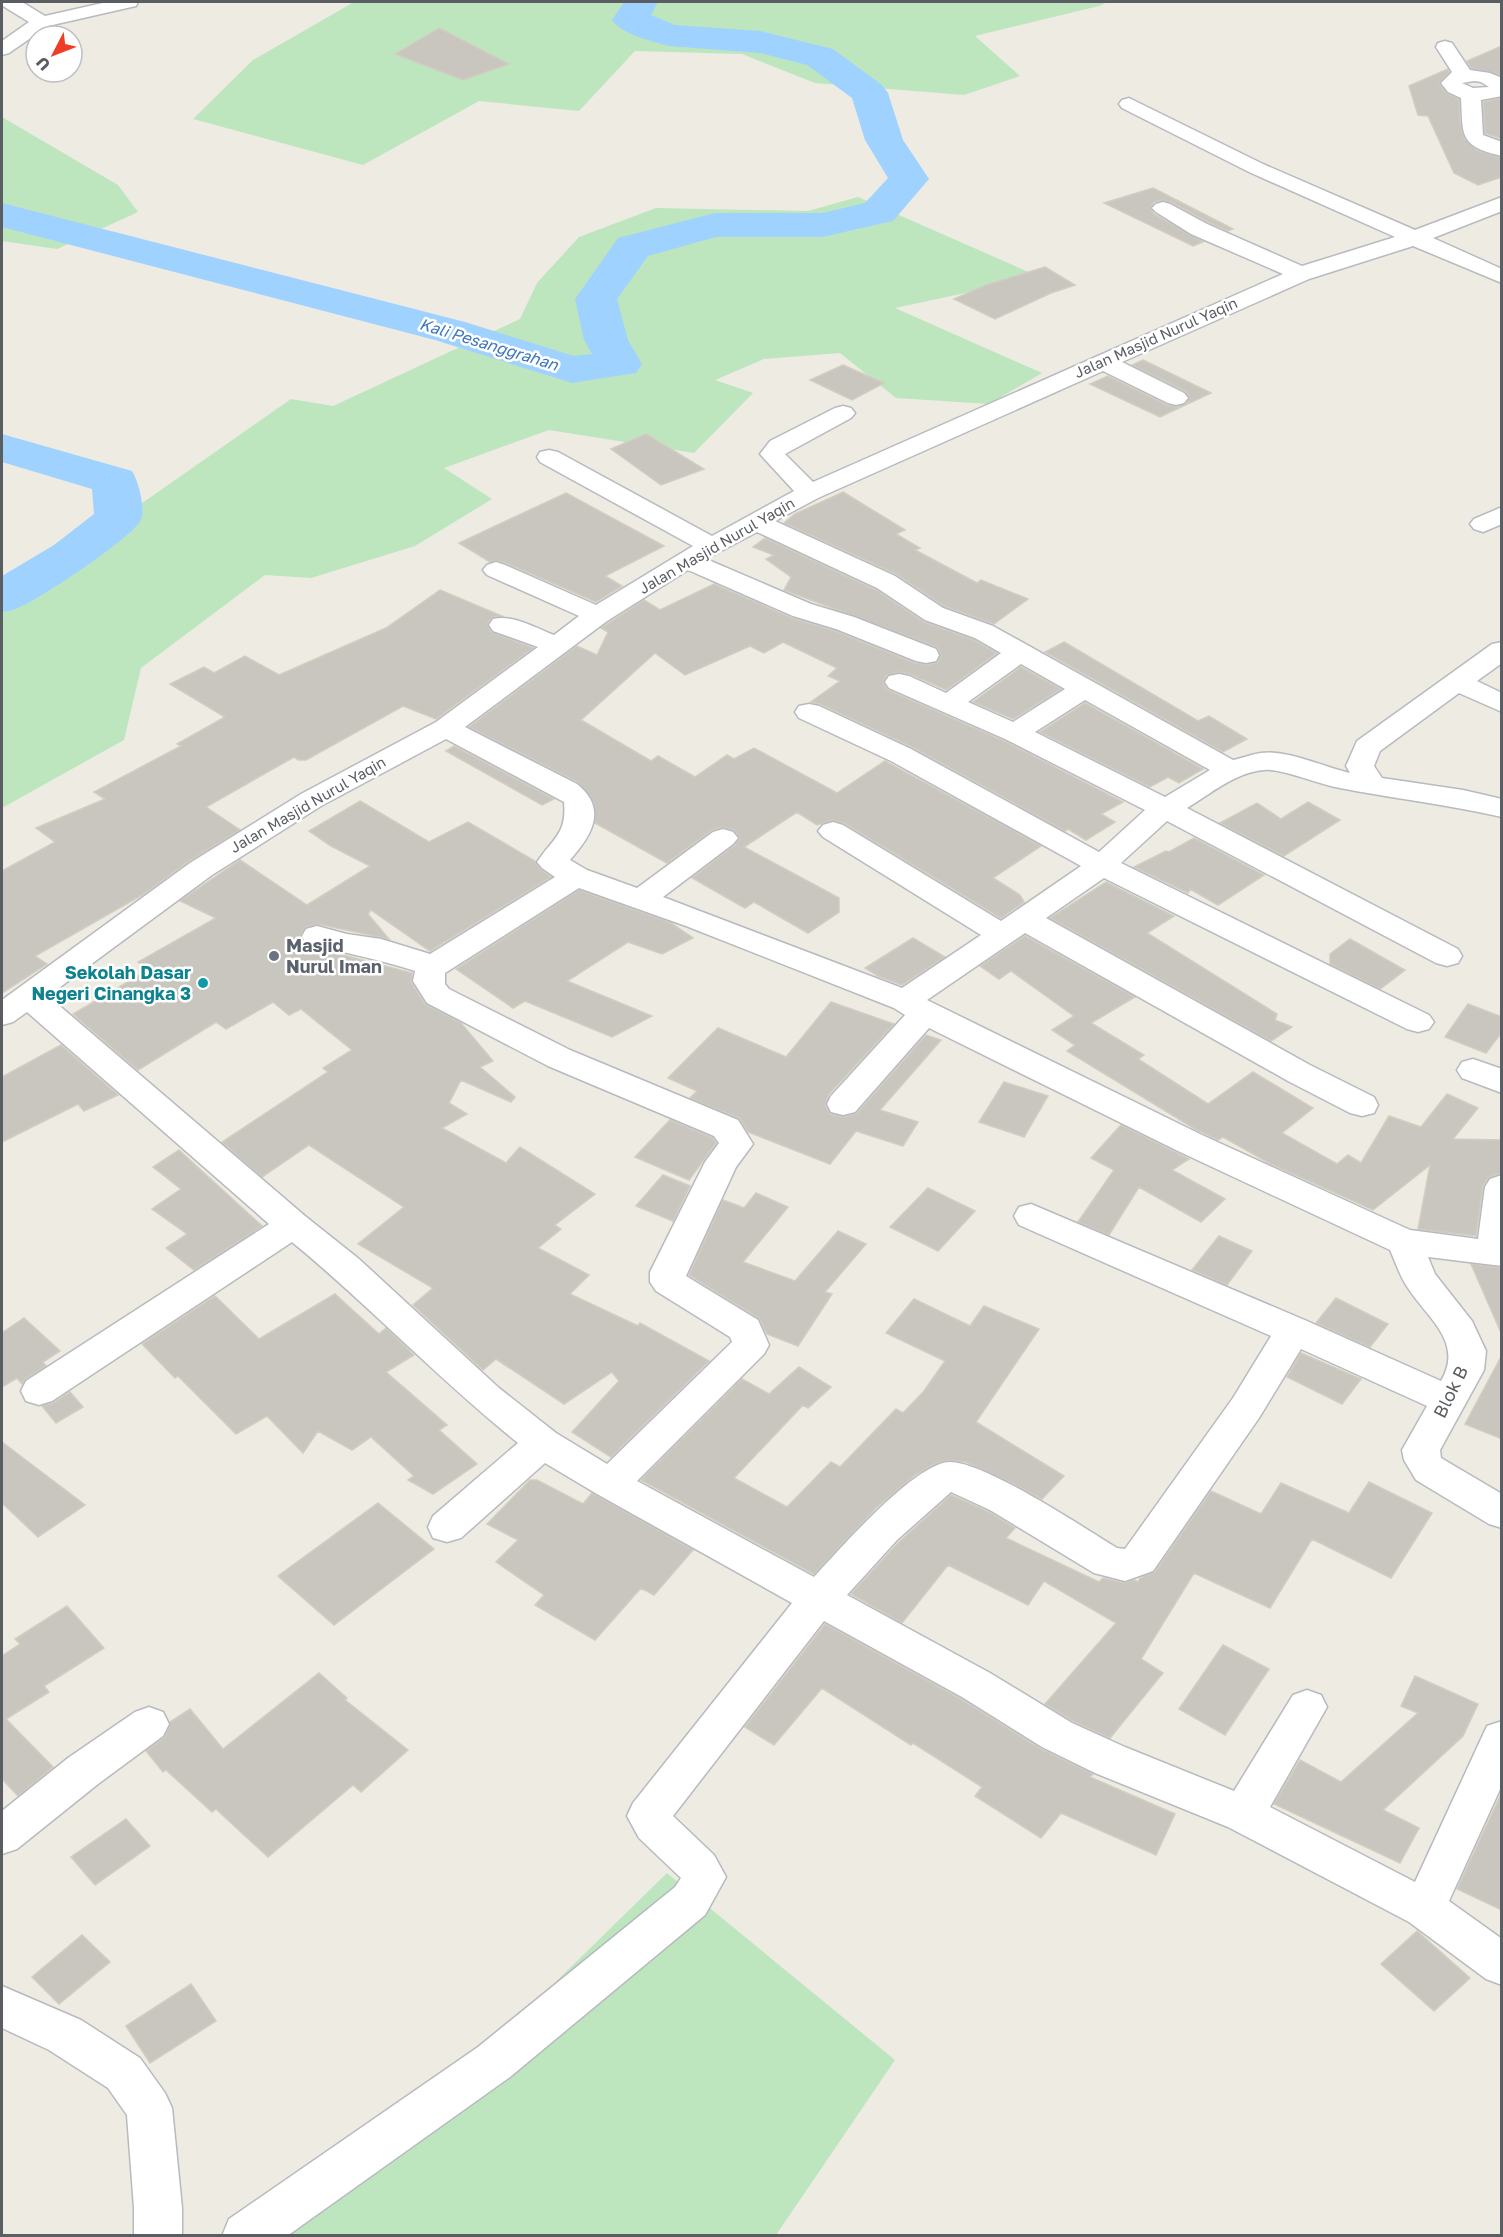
<svg xmlns="http://www.w3.org/2000/svg" width="1503" height="2237" font-family="'Golos Text',sans-serif">
<style>
.green{fill:#bde6bf}
.lines{fill:none;stroke-linecap:round;stroke-linejoin:round}
.river{fill:#a0d2ff;fill-rule:evenodd}
.building{fill:#c8c6bf;stroke:#d2cdc0;stroke-width:1.5}
.street-casing{stroke:#b7babf;stroke-width:3}
.street{fill:#fff;fill-rule:evenodd}
.worship-dot{fill:#6b7280;stroke:#fff;stroke-width:2}
.culture-dot{fill:#0f9aa8;stroke:#fff;stroke-width:2}
.labels{text-anchor:middle;stroke-width:5;stroke-linejoin:round;paint-order:stroke}
.far-street-label{font-size:15px;fill:#5a5e63;stroke:#fff}
.far-water-label{font-size:16px;font-style:italic;fill:#3e77bc;stroke:#fff}
.worship-label{font-size:18px;font-weight:bold;fill:#5b616d;stroke:#fff;text-anchor:start}
.culture-label{font-size:18px;font-weight:bold;fill:#0d838f;stroke:#fff;text-anchor:end}
.street-label{font-size:18px;fill:#5a5e63;stroke:#fff}
</style>
<rect width="100%" height="100%" fill="#edebe2"/>
<!-- green -->
<path class="green" d="M354 2H1107L1099 6 975 36 1020 76 964 95 815 83 742 54 635 51 579 111 479 101 363 165 193 119 253 60Z
M2 117 118 185 138 212 57 249 2 241Z
M858 197 1040 277 895 308 1042 373 989 404 896 398 840 353 764 359 715 380 753 393 694 453 549 430 444 468 492 499 415 546 311 578 265 575 141 668 124 740 2 808V601L291 399 333 406 520 319 537 283 579 237 656 208 808 211Z
M667 1873 895 2060 776 2235 284 2236 338 2195Z"/>
<g class="lines">
<!-- river -->
<path class="river" d="M624 2H658L651 15 675 25 760 31 833 49 882 85 888 93 903 140 929 179 893 221 822 237H716L648 256 617 299 628 340 642 364 636 373 572 383 435 340 2 227V203L465 322 574 356 592 354 584 340 575 299 618 238 715 213H822L865 203 888 178 865 140 852 98 807 65 760 53 669 46C651 41 623 35 612 20Z
M2 434 132 471C138 480 146 509 141 520 132 538 41 598 20 607 15 610 8 611 2 612V576L54 545 94 514 92 489 2 462Z"/>
</g>
<!-- building -->
<path class="building" d="M439 28 509 64 463 80 395 54Z
M1502 46V75L1471 68 1467 61Z
M1448 69 1449 72 1439 83 1446 93 1459 99 1460 122 1464 138 1477 150 1502 158V177L1478 185 1454 173 1428 116 1418 115 1409 86Z
M1502 98V139L1485 133 1483 102Z
M1153 188 1233 229 1228 231 1208 222 1171 202 1162 200 1154 202 1150 208 1154 214 1203 242 1193 246 1104 203Z
M1045 267 1075 285 1051 293 995 319 954 299 986 285Z
M1143 360 1211 393 1160 417 1090 384 1108 376 1167 405 1177 407 1186 404 1190 398 1185 391 1132 365Z
M843 365 884 383 852 400 810 380Z
M646 434 704 469 661 485 611 449Z
M843 492 905 530 896 534 920 548 915 550 977 583 981 580 1028 599 994 624 944 606 896 574 784 523 795 514Z
M566 493 664 546 605 576 622 586 596 602 506 563 497 560 490 562 459 543Z
M765 538 876 590 924 622 974 640 997 653 946 690 910 674 899 672 887 675 883 683 888 690 1004 741 1123 802 1101 814 1115 822 1086 840 1068 829 1065 831 912 747 820 704 811 702 840 681 828 676 837 668 783 642 764 653 750 646 685 675 655 653 581 720 651 761 658 756 695 777 727 755 734 759 754 748 837 793 885 761 1041 846 993 878 1020 895 1024 902 1001 918 844 823 832 820 817 825 797 812 744 847 839 898V912L808 933 754 902 745 908 692 878 735 845 740 838 734 830 722 827 712 830 667 863 595 823 594 802 578 782 469 727 577 646 597 655 608 632 601 628 644 600 660 610 714 584 792 618 835 631 915 663 926 665 938 662 941 654 937 647 784 590 791 577 766 559 774 555 753 547Z
M440 590 502 616 493 617 487 624 491 632 533 648 436 719 403 706 306 760H298L294 757 206 807 240 830 189 861 142 895 35 956 47 964 2 993V871L55 842 36 828 105 799 94 792 181 746 177 744 225 717 170 684 204 667 214 673 245 656 279 675 386 628Z
M1064 642 1198 721 1209 716 1247 739 1223 752 1045 652Z
M1021 667 1061 689 1013 719 973 702Z
M1085 703 1203 769 1179 783 1168 777 1150 787 1040 732Z
M454 746 554 799 542 805 446 751Z
M360 801 429 842 468 822 535 861 540 869 551 877 430 951 371 910 368 914 389 939 318 924 305 927 300 937 305 945 412 973 411 982 425 1004 461 1023 493 1061 480 1067 515 1097 511 1102 461 1080 449 1103 467 1114 442 1128 506 1163 520 1147 595 1194 555 1225 561 1229 538 1248 589 1275 570 1294 638 1326 640 1323 709 1361 611 1457 572 1432 619 1381 612 1372 564 1404 496 1359 483 1370 413 1305 433 1288 358 1244 404 1207 309 1145 262 1177 222 1142 328 1072 323 1068 352 1050 301 1009 289 1015 273 1002 226 1029 216 1022 138 1070 73 1014 148 970 138 962 216 918 180 901 240 860 307 905 370 866 331 846 309 831Z
M1308 802 1340 820 1284 856 1220 823 1257 803 1281 819Z
M1194 838 1264 875 1218 905 1190 889 1188 893 1134 867 1166 851 1169 852Z
M1106 882 1174 916 1147 933 1277 1014 1275 1020 1292 1027 1271 1041 1050 918Z
M579 890 671 923 693 938 662 954 628 942 567 981 652 1016 612 1037 525 1001 513 1008 456 969Z
M1025 936 1135 997 1091 1023 1144 1055 1138 1059 1208 1104 1253 1072 1313 1108 1282 1133 1337 1164 1348 1155 1361 1163 1389 1116 1421 1127 1447 1094 1478 1108 1453 1139 1502 1140V1173L1489 1177 1483 1186 1476 1236 1418 1229 1430 1165 1373 1210 1271 1164 1223 1137 1218 1140 1195 1129 1067 1051 1075 1045 1052 1030 1074 1016 1011 971 999 979 980 966Z
M913 938 945 957 902 985 878 976 865 968Z
M1350 939 1405 970 1380 989 1330 964V954Z
M831 1002 894 1024 829 1094 825 1105 830 1114 844 1117 857 1113 926 1035 941 1040 880 1110 918 1122 903 1146 856 1131 830 1164 748 1132 739 1118 690 1098 697 1091 668 1078 718 1028 786 1057Z
M1468 1004 1502 1017V1032L1486 1053 1445 1037Z
M61 1045 118 1095 84 1111 78 1104 2 1142V1077Z
M1004 1082 1048 1096 1024 1137 979 1122Z
M670 1120 713 1138 716 1143 689 1180 635 1157Z
M1121 1125 1189 1159 1172 1170 1225 1199 1201 1222 1139 1187 1109 1235 1078 1222 1114 1170 1091 1158Z
M179 1150 262 1226 194 1270 166 1248 187 1234 152 1209 181 1189 153 1167Z
M663 1175 690 1186 673 1221 636 1206Z
M928 1188 975 1211 938 1251 890 1227Z
M756 1193 788 1207 743 1262 795 1281 838 1231 866 1244 825 1292 832 1294 798 1346 767 1334 759 1318 689 1275 723 1200 744 1208Z
M1219 1236 1252 1251 1227 1285 1192 1270Z
M1471 1264 1502 1268V1335Z
M335 1294 379 1334 386 1328 414 1355 386 1372 447 1425 439 1430 477 1464 433 1494 408 1480 414 1476 371 1437 352 1450 318 1431 303 1453 267 1416 236 1434 178 1376 175 1378 142 1344 215 1296 259 1339Z
M1336 1298 1388 1324 1370 1347 1316 1323Z
M914 1299 970 1326 984 1306 1039 1329 976 1422 1064 1476 1042 1499 1010 1482 966 1462 949 1460 934 1464 915 1475 876 1508 814 1574 641 1480 742 1379 769 1394 799 1367 831 1387 808 1408 803 1405 734 1478 787 1507 831 1462 840 1467 896 1409 903 1413 924 1391 945 1361 886 1333Z
M24 1318 60 1351 43 1362 46 1366 25 1379 22 1384 17 1378 2 1387V1333Z
M1301 1353 1361 1379 1342 1404 1287 1377Z
M1502 1355V1439L1465 1424Z
M70 1392 83 1407 56 1423 42 1406 53 1403Z
M2 1442 85 1505 38 1537 2 1503Z
M530 1480H537L583 1504 592 1493 693 1550 654 1595 641 1588 595 1640 535 1605 544 1595 496 1562 518 1540 487 1524Z
M1369 1482 1432 1513 1391 1578 1312 1539 1270 1608 1194 1573 1141 1659 1163 1673 1110 1738 1073 1721 1045 1704 1116 1623 1044 1581 1028 1605 948 1565 902 1623 851 1594 899 1542 951 1495 989 1512 1015 1528 1006 1538 1099 1582 1103 1578 1124 1583 1135 1580 1138 1582 1140 1578 1155 1572 1211 1491 1261 1514 1281 1483 1349 1513Z
M378 1503 434 1549 334 1625 278 1576Z
M67 1606 104 1648 44 1686 49 1692 6 1719 53 1767 18 1796 2 1779V1656L20 1644 15 1639Z
M825 1624 961 1699 1041 1749 1093 1774 1090 1777 1175 1814 1156 1855 1061 1813 1041 1838 975 1796 982 1787 913 1743 911 1745 822 1688 774 1745 745 1727Z
M1223 1645 1269 1669 1225 1735 1179 1709Z
M319 1673 347 1698 345 1700 408 1750 361 1792 353 1785 268 1857 216 1809 212 1812 166 1770 163 1772 146 1751 165 1737 170 1722 190 1709 223 1749Z
M1415 1676 1478 1704 1463 1736 1383 1810 1419 1828 1400 1863 1274 1804 1300 1760 1341 1782 1418 1713 1401 1706Z
M1502 1792V1910L1457 1889Z
M126 1819 150 1846 95 1885 71 1857Z
M1417 1931 1470 1978 1434 2011 1381 1964Z
M82 1935 110 1962 59 2004 32 1977Z
M191 1984 216 2021 150 2063 126 2026Z"/>
<g class="lines">
<defs>
<path id="street" d="M2 2H22L45 16 107 2H138L136 6 48 26 9 53 2 55V41L29 22 3 6Z
M1445 41 1452 43 1470 70 1490 73 1502 78V96L1481 100 1483 135 1502 142V156C1459 146 1463 136 1461 98L1448 92 1441 83 1452 72 1436 47 1438 43ZM1474 81 1481 82 1489 87 1473 88 1462 83Z
M1129 98 1263 164 1415 230 1502 197V211L1433 238 1502 269V283L1413 246 1309 279 1122 362 1184 393 1188 398 1184 403 1176 405 1168 403 1103 371 818 498 775 521 895 576 943 608 993 626 1233 760C1243 758 1252 754 1261 753 1285 749 1324 767 1350 773L1346 766 1357 741 1492 644 1502 642V663L1477 681 1502 693V712L1459 693 1380 751 1374 766 1382 778 1463 790 1502 799V817C1446 804 1390 798 1335 787 1316 783 1280 768 1264 770 1236 772 1210 794 1187 808L1458 949 1462 956 1458 963 1447 966 1436 963 1167 821 1121 863 1429 1015 1434 1022 1429 1029 1418 1032 1407 1029 1104 878 1046 918 1310 1065 1374 1097 1378 1105 1374 1113 1362 1116 1350 1113 1288 1081 1025 933 927 1000 1202 1135 1410 1230 1478 1239 1485 1187 1490 1179 1502 1175V1266L1428 1257 1435 1274 1472 1321 1486 1351 1484 1370 1440 1450 1441 1458 1502 1494V1528L1489 1524 1416 1480 1404 1460 1402 1450 1427 1406 1301 1349 1259 1418 1153 1571 1125 1581 1094 1573 990 1510 951 1492 897 1540 847 1595 990 1673 1072 1723 1125 1747 1234 1791 1293 1695 1307 1690 1321 1695 1327 1707 1270 1807 1415 1882 1487 1726 1502 1721V1785L1449 1901 1502 1939V1985L1486 1979 1409 1922 1228 1827 1095 1773 1042 1747 962 1697 824 1621 673 1816 714 1855 726 1877 705 1915 510 2077 287 2236H222L229 2219 478 2047 675 1887 681 1878 639 1838 627 1816 633 1803 792 1603 597 1494 545 1463 461 1538 447 1542 433 1538 428 1527 433 1516 518 1443C439 1380 370 1306 292 1242L52 1401 39 1405 26 1401 21 1391 26 1381 269 1224 27 1012 13 1022 2 1025V1000L190 863 301 794 436 722 538 647 493 631 489 625 493 619C512 614 536 628 554 635L579 616 487 575 483 570 487 565 496 562 505 565 596 605 693 546 540 462 537 457 540 452 549 450 558 452 712 536 794 491 760 454 770 441 835 408 843 406 851 408 855 413 851 418 785 454 813 482 1283 274 1191 234 1156 212 1152 208 1156 204 1163 202 1170 204 1207 224 1302 266 1395 237 1249 172 1122 108 1119 104 1122 100ZM757 532 877 588 925 620 975 638 1001 653 946 693 909 676 899 674 889 676 885 682 889 688 1005 739 1145 810 1099 852 911 749 819 706 809 704 799 706 795 712 799 718 891 761 1081 866 1001 921 843 825 833 822 823 825 818 831 823 837 981 935 902 988 663 897 733 844 738 838 733 832 723 829 713 832 637 888 587 870 570 860C592 835 608 809 577 784L465 727 607 621 688 570 793 616 836 629 916 661 926 663 936 661 939 655 936 649 854 617 811 604 706 559ZM1021 664 1065 689 1013 722 968 702ZM1085 700 1210 770 1165 797 1035 732ZM446 739 564 802C567 834 553 838 537 862L542 868 555 877 430 954 381 939 347 934 317 926 306 929 302 936 306 943C343 953 379 959 415 971L413 981 427 1003 548 1066 714 1136 719 1143 705 1162 650 1272V1282L656 1291 730 1337 732 1342 607 1464 556 1433 499 1388 359 1259 305 1216 48 996 212 875 321 806ZM579 888 686 926 894 1008 905 1015 831 1096 827 1104 831 1112 843 1115 855 1112 929 1028 1178 1151 1390 1250C1396 1263 1400 1277 1408 1288 1428 1319 1464 1342 1441 1381L1307 1321 1031 1204 1019 1207 1014 1216 1019 1225 1271 1336 1233 1398 1125 1549 1117 1548C1084 1528 984 1461 949 1462 914 1464 839 1550 814 1577L637 1481 764 1354 769 1345 758 1320 686 1276 736 1167 753 1144 738 1120 570 1050 449 989 445 984V973Z
M1502 507V524L1483 532 1474 529 1470 524 1474 519Z
M1473 1059 1502 1069V1093L1462 1078 1457 1070 1462 1062Z
M149 1707 163 1712 169 1724 163 1736 98 1784 17 1849 2 1854V1811L68 1758 135 1712Z
M2 1986 81 2020 140 2058 165 2093 172 2108 182 2208V2236H134V2208L127 2115 108 2088 49 2050 2 2028Z"/>
</defs>
<!-- street casing -->
<use href="#street" class="street-casing"/>
<!-- street -->
<use href="#street" class="street"/>
</g>
<!-- markers -->
<circle class="worship-dot" cx="274" cy="956" r="6"/>
<circle class="culture-dot" cx="203" cy="983" r="6"/>
<g class="labels">
<!-- far-street labels -->
<g class="far-street-label">
<text transform="translate(1156 338) rotate(-24)" y="5">Jalan Masjid Nurul Yaqin</text>
<text transform="translate(717 546) rotate(-30)" y="5">Jalan Masjid Nurul Yaqin</text>
<text transform="translate(308 805) rotate(-30)" y="5">Jalan Masjid Nurul Yaqin</text>
</g>
<!-- far-water labels -->
<g class="far-water-label">
<text transform="translate(489 344) rotate(17)" y="6">Kali Pesanggrahan</text>
</g>
<!-- worship labels -->
<g class="worship-label">
<text x="286" y="952">Masjid<tspan x="286" dy="21">Nurul Iman</tspan></text>
</g>
<!-- culture labels -->
<g class="culture-label">
<text x="191" y="979">Sekolah Dasar<tspan x="191" dy="21">Negeri Cinangka 3</tspan></text>
</g>
<!-- street labels -->
<g class="street-label">
<text transform="translate(1451 1392) rotate(-64)" y="6">Blok B</text>
</g>
</g>
<!-- border -->
<rect width="1503" height="2237" fill="none" stroke="#5a5e63" stroke-width="6"/>
<!-- north arrow -->
<g transform="translate(54 54) rotate(228)"><circle r="28" fill="#ffffff" stroke="#bdbfc1" stroke-width="1.5"/>
<path d="M0-4.5L10 22L0 15L-10 22Z" fill="#ed3e28"/>
<text y="-9" font-size="16" font-weight="bold" text-anchor="middle" fill="#5a5e63">U</text>
</g>
</svg>
